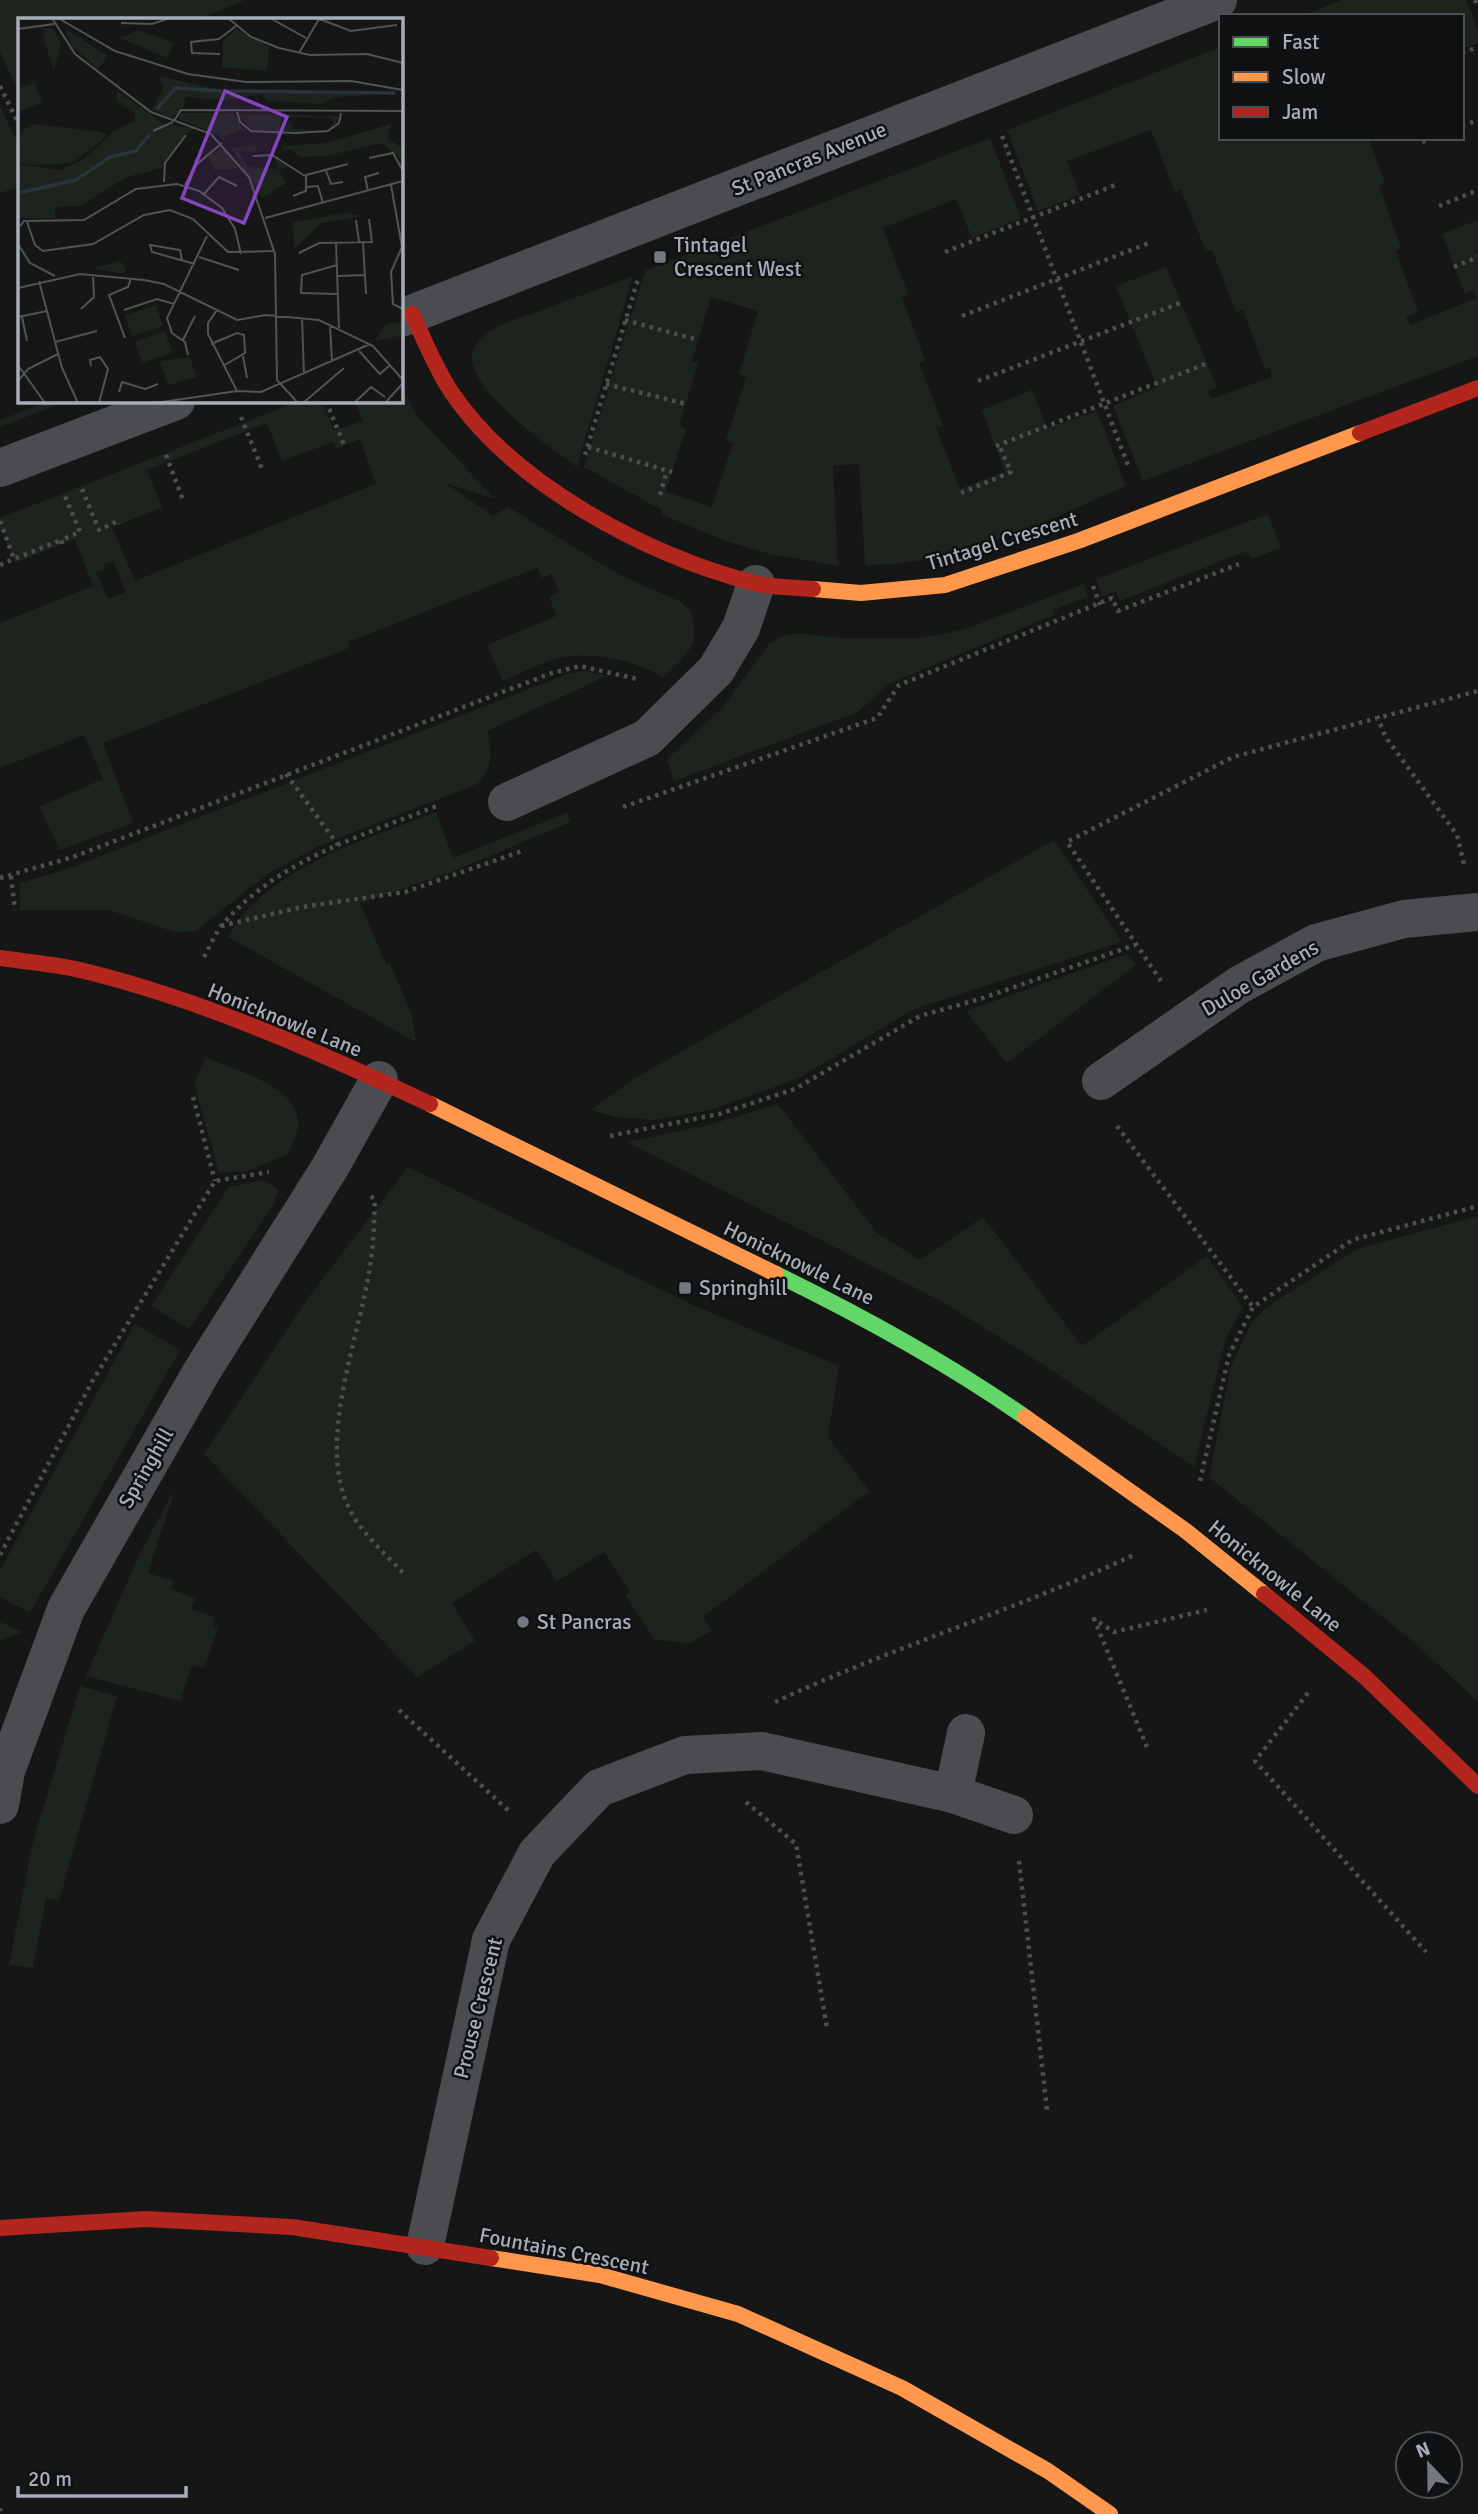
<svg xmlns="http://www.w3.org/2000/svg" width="1478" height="2514" font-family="Signika,sans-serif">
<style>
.green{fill:#1c241d;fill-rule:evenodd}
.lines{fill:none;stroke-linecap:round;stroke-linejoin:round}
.path{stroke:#4c4e51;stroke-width:4.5;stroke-dasharray:3.5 5;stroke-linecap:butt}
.street{stroke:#4a4c4f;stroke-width:38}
.fast{stroke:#63d668;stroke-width:16}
.slow{stroke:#ff974d;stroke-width:16}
.jam{stroke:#b3261e;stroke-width:16}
.poi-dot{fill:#74797f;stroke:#101112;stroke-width:2.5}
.labels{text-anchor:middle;stroke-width:5;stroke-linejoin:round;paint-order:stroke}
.street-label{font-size:21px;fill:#a7aeb8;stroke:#101112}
.poi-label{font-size:21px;fill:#a7aeb8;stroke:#101112;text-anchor:start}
.inset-river{fill:none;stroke:#293339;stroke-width:3.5}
.inset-road{fill:none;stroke:#505357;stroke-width:2}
.view{fill:#8446be;fill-opacity:0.15;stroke:#8446be;stroke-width:3.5}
.inset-edge{fill:none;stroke:#a7aeb8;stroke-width:3.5}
</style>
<rect width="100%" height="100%" fill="#161616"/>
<!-- green -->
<path class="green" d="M0 0H245L199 19H19V94L0 52Z
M1342 0H1466L1478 31V43L1462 49V16H1302Z
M1221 47V138H1368L1385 183 1379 185 1401 248 1396 251 1418 312 1406 317 1410 325 1477 298 1474 290 1465 294 1442 234 1478 220V356L1143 481 1113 406 1157 387 1116 286 1166 267 1217 387 1209 391 1211 399 1272 377 1270 368 1265 369 1243 310 1236 312 1212 250 1206 251 1181 190 1175 192 1151 130 1067 161 1080 195 1038 211 1007 130Z
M0 106 19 145V187L0 193Z
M990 138 1021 218 972 238 956 199 883 228 908 294 902 297 925 360 919 363 943 425 936 427 960 489 1005 472 982 410 1032 390 1047 428 1097 411 1126 486C1042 523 959 565 865 565L859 464 833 466 838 566 770 554 726 541 661 514 662 510 584 467 645 271ZM711 297 758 311 739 374 746 377 726 441 733 444 712 507 666 492 686 429 679 426 698 363 692 361Z
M634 276H633L577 467C549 446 475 396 472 359 471 342 490 331 503 324Z
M401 387 418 417 495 499 445 483 493 516 508 507 620 575 679 601 691 611C701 648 686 655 663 678 639 661 593 652 564 657 544 660 522 673 503 681L487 645 556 616 549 596 559 592 552 574 542 578 537 568 348 642 349 648 103 743 133 823 60 850 39 807 103 779 84 735 0 768V623L93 586 75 539 15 563 0 527V518L299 401H322L334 430 362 421 355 401H401ZM267 423 282 461 333 442 336 449 360 439 376 484 135 581 112 527 162 508 147 470ZM113 560 126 592 108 599 96 572 105 568 104 564Z
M51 401H67L0 427V420Z
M1268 514 1281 548 1251 559 1247 551 1120 601 1116 592 1102 597 1096 579Z
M1084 584 1088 597 1053 610 1054 615 890 683 858 712 674 781 667 759 722 708 769 644 781 637 797 633 837 638H921L963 630Z
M586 671 607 676 487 731C492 753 494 767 477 784L319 846 269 873 196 931 175 932 109 910H20V883L67 869 570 673Z
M436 812 453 858 567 813 571 822 449 873 360 903 386 964 390 963 412 1016 416 1042 228 937C265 868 367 839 436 812Z
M1054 840 1122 942 914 1009 799 1078 711 1110 652 1120 616 1117 591 1110 635 1078Z
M1127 954 1137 964 1007 1063 966 1011Z
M206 1058C235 1070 304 1087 298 1128 297 1136 291 1146 288 1154L247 1171 219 1173 194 1083Z
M778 1104 877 1233 920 1260 983 1217 1082 1346 1207 1256 1243 1307 1226 1338 1194 1467 1047 1367 941 1301 627 1142 708 1125Z
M408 1167 695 1306 839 1366 828 1437 869 1491 703 1617 712 1630 691 1643 655 1640 625 1595 630 1592 604 1552 557 1581 536 1550 452 1603 475 1641 417 1677 204 1454 308 1298Z
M265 1180 278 1190 273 1206 189 1329 151 1306 229 1187Z
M1478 1216V1702L1415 1643 1209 1477 1231 1366 1251 1323 1267 1307 1357 1249Z
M135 1324 180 1350 30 1613 0 1597V1570Z
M175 1489 148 1573 173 1581 171 1589 195 1598 191 1609 215 1617 213 1626 218 1628 204 1668 192 1665 180 1701 86 1676 140 1553Z
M0 1622 23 1632 0 1640Z
M80 1686 117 1696 59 1901 46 1898 33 1968 9 1965 33 1842Z"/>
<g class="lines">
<!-- path -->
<path class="path" d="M1475 0 1478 7
M1462 53 1478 47
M0 86 19 125
M1462 126 1478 120
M1002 136 1129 468
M1422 142 1431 138
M1439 206 1478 190
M945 252 1118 184
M1454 267 1478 257
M962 316 1149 243
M625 320 698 340
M978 381 1180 303
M606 384 686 404
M326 401 344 445
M241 417 262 469
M996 446 1208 363
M588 447 672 472
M166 455 183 500
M585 455 638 279
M82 489 99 530 118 521 119 524
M961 493 1011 472 999 445
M660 495 667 471
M0 521 14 559 61 540
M62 544 61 540 80 532 64 494
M0 565 14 559
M1093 586 1100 605
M1377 716 1385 736 1457 835 1464 864
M286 774 338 845
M623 807 877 718 899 685 1112 598 1118 611 1239 564
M11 876 15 910
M0 878 73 857 552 673 580 666 637 679
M221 926 302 907 405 892 525 850
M204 957C210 947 215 933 223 924 279 859 362 836 439 805
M1161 981 1067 842 1233 757 1478 691
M193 1097 215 1181
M1117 1126 1253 1307
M610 1136 719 1114 795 1089 920 1016 983 998 1135 945
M371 1196 375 1200C374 1220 374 1240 371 1259 362 1333 316 1436 348 1506 360 1533 387 1555 406 1576
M1200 1481 1229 1355 1253 1307 1352 1240 1478 1206
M0 1555 93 1380 215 1181 269 1172
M1308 1693 1255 1761 1426 1952
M775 1702C893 1647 1018 1609 1136 1554
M399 1710 509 1811
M1147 1747 1094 1619 1114 1632 1207 1610
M746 1802 796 1844 827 2028
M1019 1861 1047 2110
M0 2508 1 2514"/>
<!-- street -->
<path class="street" d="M401 318 1218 0
M0 468 176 401
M507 802 647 738 716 670 741 628 756 584
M1101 1081 1239 985 1316 943 1404 919 1478 912
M953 1794 966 1733
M0 1805 6 1771 66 1609 202 1371 329 1169 379 1080
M425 2246 491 1940 537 1853 599 1788 685 1755 762 1751 953 1794 1014 1815"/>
<!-- fast -->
<path class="fast" d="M776 1274C862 1316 946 1362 1025 1417"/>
<!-- slow -->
<path class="slow" d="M813 589 861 593 945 585 1078 541 1360 433
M430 1104 776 1274
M1025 1417 1186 1531 1264 1594
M491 2258 600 2275 738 2314 902 2388 1048 2471 1110 2514"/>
<!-- jam -->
<path class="jam" d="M412 314C424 339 435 367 450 390 513 485 647 555 754 583 773 588 794 587 813 589
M1360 433 1478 388
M0 958C26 962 54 964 80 970 198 998 319 1052 430 1104
M1264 1594 1364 1676 1478 1786
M0 2228 146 2219 292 2227 491 2258"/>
</g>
<!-- markers -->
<g class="poi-dot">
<rect x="653" y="250" width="14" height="14" rx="3.5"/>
<rect x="678" y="1281" width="14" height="14" rx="3.5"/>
<circle cx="523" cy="1622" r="7"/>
</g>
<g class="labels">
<!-- street labels -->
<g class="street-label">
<text transform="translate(809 159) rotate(-22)" y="7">St Pancras Avenue</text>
<text transform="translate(1002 541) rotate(-17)" y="7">Tintagel Crescent</text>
<text transform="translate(1260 978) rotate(-30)" y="7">Duloe Gardens</text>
<text transform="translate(285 1020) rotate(22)" y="7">Honicknowle Lane</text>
<text transform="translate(799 1263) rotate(26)" y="7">Honicknowle Lane</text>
<text transform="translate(146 1468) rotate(-60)" y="7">Springhill</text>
<text transform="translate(1275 1576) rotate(39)" y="7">Honicknowle Lane</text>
<text transform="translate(478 2008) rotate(-76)" y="7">Prouse Crescent</text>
<text transform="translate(564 2251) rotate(11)" y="7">Fountains Crescent</text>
</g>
<!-- poi labels -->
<g class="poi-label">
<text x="674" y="252">Tintagel<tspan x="674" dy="24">Crescent West</tspan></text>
<text x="699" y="1295">Springhill</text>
<text x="537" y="1629">St Pancras</text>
</g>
</g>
<!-- overview -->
<g transform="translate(18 18)">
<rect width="385" height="385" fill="#161616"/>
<path d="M34 10 43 24 36 54 24 14 29 18 25 11ZM47 10 90 38 80 51 53 27ZM219 11 251 29 249 53 204 49 205 22ZM120 12 156 25 149 40 102 20ZM141 58 204 72 205 78 206 72 357 77 316 79 306 86 249 83 244 76 206 82 168 79 165 91 153 100 134 91 145 71ZM17 65 24 85 0 93V70ZM99 73 147 106 178 111 168 115 144 150 109 159 62 188 38 189 36 200H0V146L42 152 66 141 97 112 117 103V96L98 82ZM162 95H216L225 111 207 118 206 125 200 116 161 102ZM221 97 222 96 321 98 317 107 307 113 316 104 313 100 263 99 262 111 272 104 275 111 305 113 295 114 234 112 235 107 233 112ZM13 106 83 114 89 118 54 145 11 147 0 143V117ZM373 106 370 121 385 130V143L363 125 307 138 281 139 273 131 265 134 264 128 308 125ZM237 127 238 134 221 133 230 149 259 151 257 140 269 149 260 151 268 165 244 180 213 130ZM204 130 219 146 218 151 196 152 190 138ZM327 195 346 198 303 205 276 231 275 204ZM102 243 108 250 106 256 75 250ZM138 287 145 308 114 318 107 297ZM385 304V317L357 323 368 306ZM147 313 154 335 124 345 117 323ZM172 339 178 359 150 367 142 343Z" fill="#1c241d"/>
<path class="inset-river" d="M206 73 377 75M139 91 157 70 204 73M0 175 58 162 92 139 118 133 132 116"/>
<path class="inset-road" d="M34 0 57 36 133 94 193 116 231 159 257 236 259 362 280 385M40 0 97 33 170 56 228 64 333 63 385 72M210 0 233 19 261 30 292 37 349 36 385 45M252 0 288 20M299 0 333 13 379 7M103 5 134 6 152 0M0 11 36 6M281 35 301 1M202 36 174 35 173 24 201 21 218 8M219 94 222 104 233 113 277 115 310 113 321 105 323 95M156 103 163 92 385 93M135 113 155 104M235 138 254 137 287 158M351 140 375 135 385 153M308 153 313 166 325 164M146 164 147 145 168 117M167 167 177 148 204 125M373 167 384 229 373 254 375 286 385 291M289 169 300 168 305 185M350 173 347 159 361 155M186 176 201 159 219 168M275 178 288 173V157L330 146M247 200 385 163M338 202 341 224M9 204 17 227 25 233 75 226 126 197 152 192 175 201 210 234 255 233M2 208 6 203 66 202 118 171 159 166 181 173 204 190 217 211 223 236M345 224 348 276M318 225 321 310M0 226 12 245 37 258M281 235 301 225 354 224 351 201M181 239 221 252M164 242 162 232 132 227 134 234 177 246M319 247 284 257 283 275 320 276M319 258 347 257M21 263 44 350 60 385M0 270 62 256 126 262 146 266 219 302 248 297 301 302 355 328 385 362M63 291 76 279 75 257M106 292 139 281 156 286M199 292 190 305V316L219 373M0 299 29 293M4 299 9 323M284 300 286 356M312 307 314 343M107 320 91 277 110 269 113 260M165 322 177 298M37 324 79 313M193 326 219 315 226 317 227 335 205 348M341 333 362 356 372 347M170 337 167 324 154 315 149 300 189 218M225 338 229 360M0 347 27 385M73 348 72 342 82 339 90 351 81 385M0 363 10 351 40 336M101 374 104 364 127 371 140 366M137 385 219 373 243 374 352 326M285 385 326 350M336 385 353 369 367 379M367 385 385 365"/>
<path class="view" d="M207 73 269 99 226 205 164 180Z"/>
<rect width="385" height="385" class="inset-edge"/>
</g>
<!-- legend -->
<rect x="1219" y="14" width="245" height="126" fill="#101112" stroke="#4c5054" stroke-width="2"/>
<rect x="1233" y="37" width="35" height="10" fill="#63d668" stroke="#4c5054" stroke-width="2"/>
<text x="1282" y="49" font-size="21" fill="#a7aeb8">Fast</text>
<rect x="1233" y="72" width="35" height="10" fill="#ff974d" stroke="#4c5054" stroke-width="2"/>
<text x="1282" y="84" font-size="21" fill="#a7aeb8">Slow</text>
<rect x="1233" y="107" width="35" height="10" fill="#b3261e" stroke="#4c5054" stroke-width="2"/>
<text x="1282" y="119" font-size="21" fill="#a7aeb8">Jam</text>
<!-- north arrow -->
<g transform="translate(1429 2465) rotate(338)"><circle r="33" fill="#101112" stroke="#4c5054" stroke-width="2"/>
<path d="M0-5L12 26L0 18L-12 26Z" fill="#74797f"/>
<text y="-10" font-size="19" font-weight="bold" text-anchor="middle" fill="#a7aeb8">N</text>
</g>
<!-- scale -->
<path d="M18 2486v10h168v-10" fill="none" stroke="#a7aeb8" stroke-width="3.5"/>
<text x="28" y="2486" font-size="21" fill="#a7aeb8" stroke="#101112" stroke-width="5" paint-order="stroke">20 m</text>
</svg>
